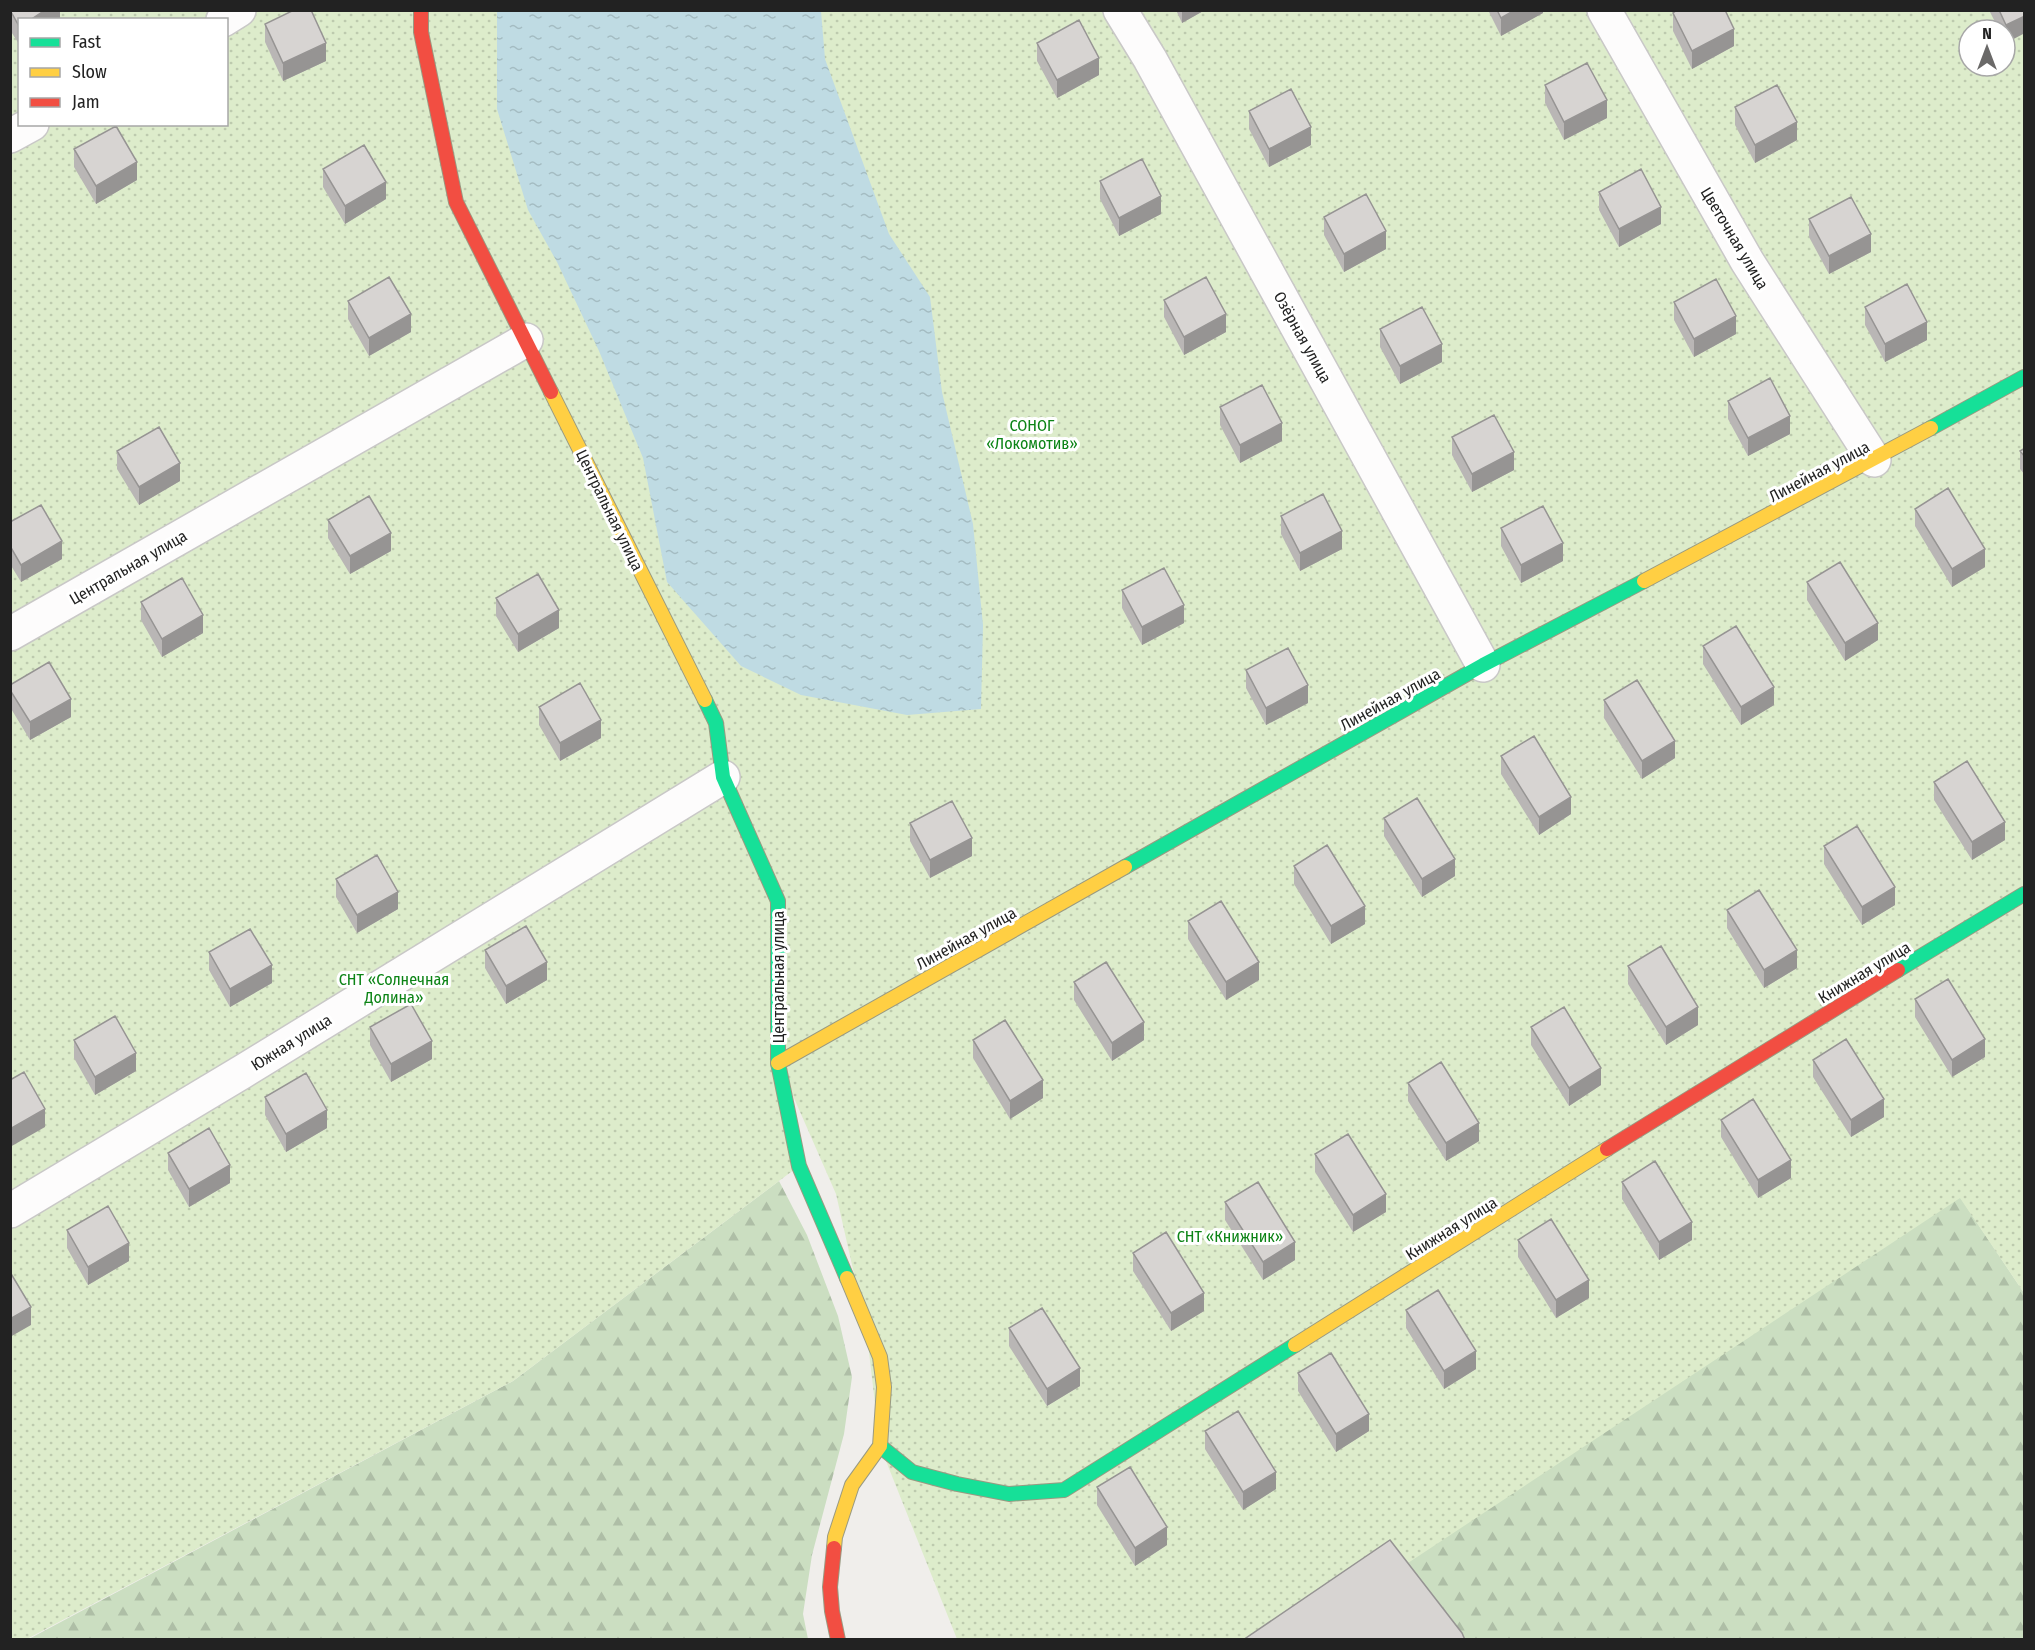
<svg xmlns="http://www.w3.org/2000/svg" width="2035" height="1650" font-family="'Fira Sans Condensed',sans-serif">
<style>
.forest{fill:url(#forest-firs)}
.garden{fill:url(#garden-dots);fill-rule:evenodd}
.water{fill:url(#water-ripples)}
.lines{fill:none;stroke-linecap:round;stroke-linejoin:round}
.street-casing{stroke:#c9c8c7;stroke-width:36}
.fast-casing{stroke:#999a82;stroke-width:16}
.slow-casing{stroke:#999a82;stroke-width:16}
.jam-casing{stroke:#999a82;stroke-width:16}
.street{stroke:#fdfcfc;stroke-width:33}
.fast{stroke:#16e098;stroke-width:14}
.slow{stroke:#ffcf43;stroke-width:14}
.jam{stroke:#f24e42;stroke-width:14}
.wall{fill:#b9b6b5}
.shaded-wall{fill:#969493}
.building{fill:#d7d4d2;stroke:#969493;stroke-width:1.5}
.labels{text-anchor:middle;stroke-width:6;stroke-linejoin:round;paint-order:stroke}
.street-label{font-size:16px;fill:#222;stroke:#fff}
.park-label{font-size:16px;fill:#0c8416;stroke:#fff}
</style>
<defs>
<pattern id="forest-firs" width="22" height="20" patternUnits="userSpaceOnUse" patternTransform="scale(1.5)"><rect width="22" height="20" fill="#cbdec1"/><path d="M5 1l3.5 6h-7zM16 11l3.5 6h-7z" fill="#aebea6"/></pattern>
<pattern id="garden-dots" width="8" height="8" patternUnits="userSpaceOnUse" patternTransform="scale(1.5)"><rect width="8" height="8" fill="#ddeccb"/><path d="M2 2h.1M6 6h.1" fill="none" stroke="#bdcaae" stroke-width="1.8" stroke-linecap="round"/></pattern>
<pattern id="water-ripples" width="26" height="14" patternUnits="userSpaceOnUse" patternTransform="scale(1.5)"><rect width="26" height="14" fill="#bfdbe3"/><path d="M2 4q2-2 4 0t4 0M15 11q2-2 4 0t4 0" fill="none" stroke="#a4bcc2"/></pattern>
</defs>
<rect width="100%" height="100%" fill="#f0eeeb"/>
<!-- forest -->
<path class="forest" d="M779 1181 807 1235 838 1316 852 1377 844 1434 812 1555 803 1614 808 1639 27 1640 513 1381Z
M1960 1197 2024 1293V1639H1441L1390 1574Z"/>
<!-- garden -->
<path class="garden" d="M11 11H2024V1293L1960 1198 1293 1639H957L880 1446 866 1327 836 1194 780 1066 799 1166 513 1381 27 1639 11 1640ZM20 20H226V124H20ZM1969 30H2005V66H1969Z"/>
<!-- water -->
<path class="water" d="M497 11H821L825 59 889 234 930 297 942 392 973 524 983 625 981 709 907 715 801 695 741 666 667 582 643 458 599 351 557 262 528 210 497 109Z"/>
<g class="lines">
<defs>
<path id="street" d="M1120 10 1150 59 1483 665
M1604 10 1747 261 1874 460
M223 20 239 10
M10 136 32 124
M10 634 526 340
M10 1211 242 1072 723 777"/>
<path id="fast" d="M1931 428 2024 377
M705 700 716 723 723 777 778 901V1063L799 1166 847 1278
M1125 867 1483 665 1644 581
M1898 970 2024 894
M880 1446 912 1472 957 1484 1009 1494 1064 1490 1295 1345"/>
<path id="slow" d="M551 392 705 700
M1644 581 1931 428
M778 1063 1125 867
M1295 1345 1607 1149
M834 1548 835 1537 852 1485 880 1446 884 1387 880 1357 847 1278"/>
<path id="jam" d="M421 10V32L456 202 551 392
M1607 1149 1898 970
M834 1548 830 1587 832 1611 838 1640"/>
</defs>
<!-- street casing -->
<use href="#street" class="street-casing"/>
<!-- fast casing -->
<use href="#fast" class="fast-casing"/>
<!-- slow casing -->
<use href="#slow" class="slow-casing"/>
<!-- jam casing -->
<use href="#jam" class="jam-casing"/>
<!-- street -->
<use href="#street" class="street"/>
<!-- fast -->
<use href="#fast" class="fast"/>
<!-- slow -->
<use href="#slow" class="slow"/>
<!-- jam -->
<use href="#jam" class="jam"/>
</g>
<!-- wall -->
<path class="wall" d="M10 10H60V20L19 44 10 30Z
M1176 10H1205L1182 23Z
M1488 10H1543V13L1501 36Z
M1989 10H2025L2006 43 2005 40V30H1999Z
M1673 13 1734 46 1692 69 1673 31Z
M265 24 326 61 283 81 265 42Z
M1037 43 1099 75 1057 98 1037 61Z
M1545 85 1607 118 1564 140 1545 103Z
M1735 107 1797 140 1755 163 1735 125Z
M1249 111 1311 145 1269 167 1249 129Z
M74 149 137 180 96 204 74 167Z
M323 169 386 199 345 224 323 187Z
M1100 181 1161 214 1119 236 1100 199Z
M1599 192 1661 224 1619 247 1599 210Z
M1324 217 1386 249 1344 272 1324 235Z
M1809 219 1871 252 1829 274 1809 237Z
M1164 300 1226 332 1184 355 1164 317Z
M348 301 411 332 369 356 348 319Z
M1674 302 1736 334 1694 357 1674 320Z
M1865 307 1927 340 1885 362 1865 325Z
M1380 329 1442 362 1400 384 1380 347Z
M1728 401 1790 434 1748 456 1728 419Z
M1220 407 1282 441 1240 463 1220 425Z
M1452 437 1514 470 1472 492 1452 455Z
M2025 448V475L2020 469V451Z
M117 451 180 481 139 505 117 469Z
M1915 509 1985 567 1952 587 1915 526Z
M1281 516 1342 549 1300 571 1281 534Z
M328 520 391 551 350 574 328 538Z
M10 522 62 559 21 582 10 564Z
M1501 528 1563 561 1521 583 1501 546Z
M1807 582 1878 640 1845 661 1807 600Z
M1122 590 1184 623 1142 645 1122 608Z
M496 598 559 628 518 652 496 616Z
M141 602 203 633 162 657 141 620Z
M1703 646 1774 705 1741 725 1703 664Z
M1246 670 1308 703 1266 725 1246 688Z
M10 685 71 717 30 740 10 707Z
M1604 700 1675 758 1642 779 1604 718Z
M539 707 601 738 560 761 539 725Z
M1501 756 1571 814 1539 835 1501 774Z
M1934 782 2005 840 1972 860 1934 800Z
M1384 818 1455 876 1422 897 1384 836Z
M910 823 972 856 930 878 910 841Z
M1824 846 1895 905 1862 925 1824 864Z
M1294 866 1365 924 1331 944 1294 884Z
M336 879 398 909 357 933 336 897Z
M1727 910 1797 968 1764 988 1727 928Z
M1188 921 1259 980 1226 1000 1188 939Z
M485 950 547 980 506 1004 485 968Z
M209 952 272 983 230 1007 209 970Z
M1628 966 1698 1025 1666 1045 1628 984Z
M1074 982 1144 1040 1112 1061 1074 1000Z
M1915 999 1985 1057 1952 1077 1915 1017Z
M370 1027 432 1059 391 1082 370 1045Z
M1531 1027 1601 1085 1569 1106 1531 1045Z
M74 1040 136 1071 95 1095 74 1058Z
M973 1040 1043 1098 1010 1119 973 1058Z
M1813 1060 1884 1117 1851 1137 1813 1077Z
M1408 1083 1479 1141 1446 1161 1408 1101Z
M265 1097 327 1128 286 1152 265 1115Z
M1721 1120 1791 1178 1758 1198 1721 1137Z
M168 1153 230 1183 189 1207 168 1170Z
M1315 1154 1386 1212 1353 1232 1315 1172Z
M1622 1182 1692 1240 1659 1260 1622 1199Z
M1225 1202 1295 1260 1263 1280 1225 1220Z
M67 1230 129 1261 88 1285 67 1248Z
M1518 1240 1589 1298 1556 1318 1518 1257Z
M1133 1253 1204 1311 1171 1331 1133 1271Z
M1406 1310 1476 1369 1444 1389 1406 1328Z
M1009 1328 1080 1386 1047 1406 1009 1346Z
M1298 1373 1369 1431 1336 1452 1298 1391Z
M1205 1431 1276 1489 1243 1510 1205 1449Z
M1097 1487 1167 1545 1135 1566 1097 1505Z"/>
<!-- shaded-wall -->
<path class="shaded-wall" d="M45 10H60V20H30Z
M1182 10H1205L1182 23Z
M1515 10H1543V13L1501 36V18Z
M2025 16V33L2006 43V25Z
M20 25V43L19 44V26Z
M1734 29V46L1692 69V51Z
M326 43V61L283 81V63Z
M1099 58V75L1057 98V80Z
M1607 100V118L1564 140V122Z
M1797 122V140L1755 163V145Z
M1311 127V145L1269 167V149Z
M137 162V180L96 204V186Z
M386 182V199L345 224V206Z
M1161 196V214L1119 236V218Z
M1661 207V224L1619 247V229Z
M1386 231V249L1344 272V254Z
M1871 234V252L1829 274V256Z
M411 314V332L369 356V338Z
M1226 314V332L1184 355V337Z
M1736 316V334L1694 357V339Z
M1927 322V340L1885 362V344Z
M1442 344V362L1400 384V366Z
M1790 416V434L1748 456V438Z
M1282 423V441L1240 463V445Z
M1514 452V470L1472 492V474Z
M180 463V481L139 505V487Z
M1342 531V549L1300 571V553Z
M391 533V551L350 574V556Z
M62 541V559L21 582V565Z
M1563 543V561L1521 583V565Z
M1985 549V567L1952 587V569Z
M1184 605V623L1142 645V627Z
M559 610V628L518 652V634Z
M203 615V633L162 657V639Z
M1878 623V640L1845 661V643Z
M1308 685V703L1266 725V708Z
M1774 687V705L1741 725V707Z
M71 699V717L30 740V722Z
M601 720V738L560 761V743Z
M1675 741V758L1642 779V761Z
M1571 797V814L1539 835V817Z
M2005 822V840L1972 860V842Z
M972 838V856L930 878V860Z
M1455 859V876L1422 897V879Z
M1895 887V905L1862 925V907Z
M398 892V909L357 933V915Z
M1365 906V924L1331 944V926Z
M1797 950V968L1764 988V970Z
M547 962V980L506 1004V986Z
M1259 962V980L1226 1000V982Z
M272 965V983L230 1007V989Z
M1698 1007V1025L1666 1045V1027Z
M1144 1022V1040L1112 1061V1043Z
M1985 1039V1057L1952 1077V1060Z
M432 1041V1059L391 1082V1064Z
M136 1053V1071L95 1095V1077Z
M1601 1068V1085L1569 1106V1088Z
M1043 1080V1098L1010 1119V1101Z
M1884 1099V1117L1851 1137V1120Z
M45 1109V1127L10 1147V1129Z
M327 1110V1128L286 1152V1134Z
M1479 1123V1141L1446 1161V1143Z
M1791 1160V1178L1758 1198V1180Z
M230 1165V1183L189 1207V1189Z
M1386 1194V1212L1353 1232V1215Z
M1692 1222V1240L1659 1260V1242Z
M1295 1242V1260L1263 1280V1262Z
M129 1243V1261L88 1285V1267Z
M1589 1280V1298L1556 1318V1300Z
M1204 1293V1311L1171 1331V1313Z
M31 1307V1325L10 1337V1319Z
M1476 1351V1369L1444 1389V1371Z
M1080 1368V1386L1047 1406V1389Z
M1369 1414V1431L1336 1452V1434Z
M1276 1472V1489L1243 1510V1492Z
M1167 1527V1545L1135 1566V1548Z"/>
<!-- building -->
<path class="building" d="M10 10H45L30 20H20V25L19 26Z
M294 10H311L326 43 283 63 265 24Z
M1497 10H1515L1501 18Z
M1677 10H1725L1734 29 1692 51 1673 13Z
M1999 10H2025V16L2006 25Z
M1079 20 1099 58 1057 80 1037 43Z
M1587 63 1607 100 1564 122 1545 85Z
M1777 85 1797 122 1755 145 1735 107Z
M1291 89 1311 127 1269 149 1249 111Z
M116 126 137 162 96 186 74 149Z
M364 145 386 182 345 206 323 169Z
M1142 159 1161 196 1119 218 1100 181Z
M1641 169 1661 207 1619 229 1599 192Z
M1366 194 1386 231 1344 254 1324 217Z
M1851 197 1871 234 1829 256 1809 219Z
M389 277 411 314 369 338 348 301Z
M1206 277 1226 314 1184 337 1164 300Z
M1716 279 1736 316 1694 339 1674 302Z
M1907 284 1927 322 1885 344 1865 307Z
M1422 307 1442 344 1400 366 1380 329Z
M1770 378 1790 416 1748 438 1728 401Z
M1262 385 1282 423 1240 445 1220 407Z
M1494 415 1514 452 1472 474 1452 437Z
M159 427 180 463 139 487 117 451Z
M2025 448V457L2020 451Z
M1948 488 1985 549 1952 569 1915 509Z
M1323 494 1342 531 1300 553 1281 516Z
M369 496 391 533 350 556 328 520Z
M41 505 62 541 21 565 10 546V522Z
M1543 506 1563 543 1521 565 1501 528Z
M1840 562 1878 623 1845 643 1807 582Z
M1164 568 1184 605 1142 627 1122 590Z
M538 574 559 610 518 634 496 598Z
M182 578 203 615 162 639 141 602Z
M1736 626 1774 687 1741 707 1703 646Z
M1288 648 1308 685 1266 708 1246 670Z
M49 662 71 699 30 722 10 690V685Z
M1637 680 1675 741 1642 761 1604 700Z
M580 683 601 720 560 743 539 707Z
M1534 736 1571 797 1539 817 1501 756Z
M1967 761 2005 822 1972 842 1934 782Z
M1417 798 1455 859 1422 879 1384 818Z
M952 801 972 838 930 860 910 823Z
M1857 826 1895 887 1862 907 1824 846Z
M1327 845 1365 906 1331 926 1294 866Z
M377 855 398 892 357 915 336 879Z
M1759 890 1797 950 1764 970 1727 910Z
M1221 901 1259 962 1226 982 1188 921Z
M526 926 547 962 506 986 485 950Z
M250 929 272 965 230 989 209 952Z
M1661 946 1698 1007 1666 1027 1628 966Z
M1106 962 1144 1022 1112 1043 1074 982Z
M1948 979 1985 1039 1952 1060 1915 999Z
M411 1004 432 1041 391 1064 370 1027Z
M1564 1007 1601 1068 1569 1088 1531 1027Z
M115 1016 136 1053 95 1077 74 1040Z
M1005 1020 1043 1080 1010 1101 973 1040Z
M1846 1039 1884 1099 1851 1120 1813 1060Z
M1441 1062 1479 1123 1446 1143 1408 1083Z
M24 1072 45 1109 10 1129V1080Z
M306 1073 327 1110 286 1134 265 1097Z
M1753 1099 1791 1160 1758 1180 1721 1120Z
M209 1128 230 1165 189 1189 168 1153Z
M1348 1134 1386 1194 1353 1215 1315 1154Z
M1655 1161 1692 1222 1659 1242 1622 1182Z
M1258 1182 1295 1242 1263 1262 1225 1202Z
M108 1206 129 1243 88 1267 67 1230Z
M1551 1219 1589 1280 1556 1300 1518 1240Z
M1166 1232 1204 1293 1171 1313 1133 1253Z
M10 1272 31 1307 10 1319Z
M1438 1290 1476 1351 1444 1371 1406 1310Z
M1042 1308 1080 1368 1047 1389 1009 1328Z
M1331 1353 1369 1414 1336 1434 1298 1373Z
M1238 1411 1276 1472 1243 1492 1205 1431Z
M1130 1467 1167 1527 1135 1548 1097 1487Z
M1390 1540 1462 1633 1465 1640H1243Z"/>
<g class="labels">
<!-- street labels -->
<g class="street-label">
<text transform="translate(1735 238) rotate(59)" y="6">Цветочная улица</text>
<text transform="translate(1303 337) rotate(61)" y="6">Озёрная улица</text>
<text transform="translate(1819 471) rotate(-28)" y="6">Линейная улица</text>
<text transform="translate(610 510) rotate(64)" y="6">Центральная улица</text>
<text transform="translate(128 567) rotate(-30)" y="6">Центральная улица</text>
<text transform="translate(1390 699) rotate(-29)" y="6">Линейная улица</text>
<text transform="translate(966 938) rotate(-29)" y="6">Линейная улица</text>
<text transform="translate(1864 972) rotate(-31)" y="6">Книжная улица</text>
<text transform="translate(778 977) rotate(-90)" y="6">Центральная улица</text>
<text transform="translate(291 1042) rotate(-32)" y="6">Южная улица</text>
<text transform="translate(1451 1228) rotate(-32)" y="6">Книжная улица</text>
</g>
<!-- park labels -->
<g class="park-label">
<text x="1032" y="431">СОНОГ<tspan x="1032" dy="18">«Локомотив»</tspan></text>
<text x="394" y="985">СНТ «Солнечная<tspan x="394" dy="18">Долина»</tspan></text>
<text x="1230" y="1242">СНТ «Книжник»</text>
</g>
</g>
<!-- border -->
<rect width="2035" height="1650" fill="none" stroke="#222222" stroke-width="24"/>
<!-- legend -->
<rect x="18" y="18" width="210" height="108" fill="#ffffff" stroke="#a7a7a7" stroke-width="1.5"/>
<rect x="30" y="38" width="30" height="9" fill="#16e098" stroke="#a7a7a7" stroke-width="1.5"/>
<text x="72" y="48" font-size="18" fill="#222222">Fast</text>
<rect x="30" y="68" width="30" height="9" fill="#ffcf43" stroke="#a7a7a7" stroke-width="1.5"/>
<text x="72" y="78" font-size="18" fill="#222222">Slow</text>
<rect x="30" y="98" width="30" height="9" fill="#f24e42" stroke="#a7a7a7" stroke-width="1.5"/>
<text x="72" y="108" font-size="18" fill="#222222">Jam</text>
<!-- north arrow -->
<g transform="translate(1987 48)"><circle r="28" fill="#ffffff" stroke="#a7a7a7" stroke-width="1.5"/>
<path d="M0-4.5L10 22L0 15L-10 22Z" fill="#6a6968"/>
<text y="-9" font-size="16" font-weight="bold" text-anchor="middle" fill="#222222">N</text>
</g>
</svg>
